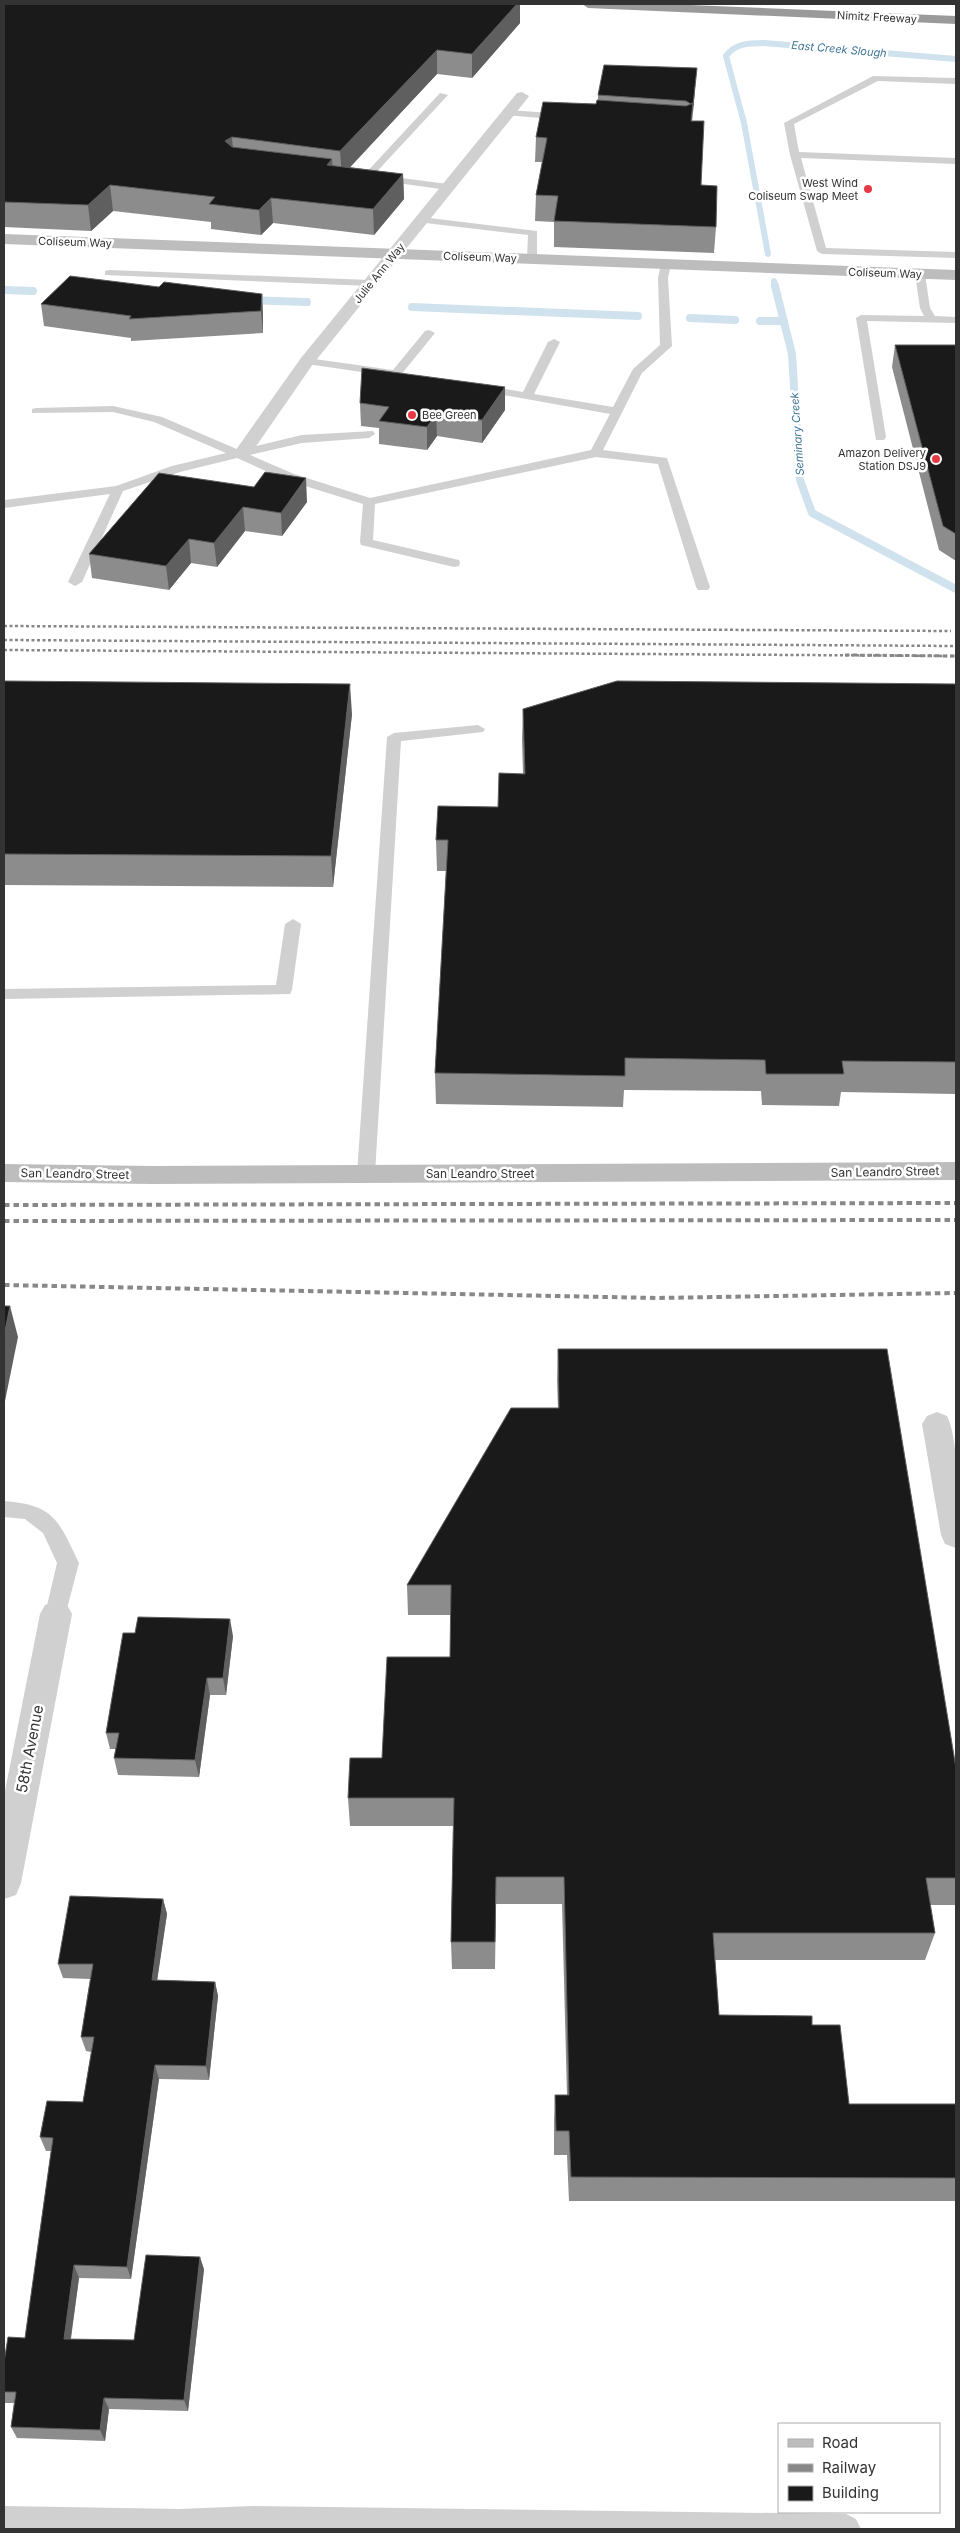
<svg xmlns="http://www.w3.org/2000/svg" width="960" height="2533" font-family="Inter,sans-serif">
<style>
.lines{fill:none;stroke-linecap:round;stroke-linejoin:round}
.stream-far1{stroke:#cfe2ee;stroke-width:6}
.stream{stroke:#cfe2ee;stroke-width:8}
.lane{fill:#d0d0d0;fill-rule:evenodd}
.street{fill:#d0d0d0;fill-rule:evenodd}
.secondary{fill:#bdbdbd;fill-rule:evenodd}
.highway{fill:#9a9a9a;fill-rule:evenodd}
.rail-far2{stroke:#888;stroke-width:2.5;stroke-dasharray:3 2.5;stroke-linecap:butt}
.rail-far1{stroke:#888;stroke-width:3;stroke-dasharray:4.5 3;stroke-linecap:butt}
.rail{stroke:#888;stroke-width:4;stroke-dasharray:5.5 4;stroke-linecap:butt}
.wall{fill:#8c8c8c}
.shaded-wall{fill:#5f5f5f}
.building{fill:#1a1a1a;stroke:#5f5f5f}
.poi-dot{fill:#e63946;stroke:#fff;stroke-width:2}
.labels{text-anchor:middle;stroke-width:5;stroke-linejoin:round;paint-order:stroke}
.far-street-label{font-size:11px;fill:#333;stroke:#fff}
.far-water-label{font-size:11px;font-style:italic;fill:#3f7597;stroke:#fff}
.far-poi-label{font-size:11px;fill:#333;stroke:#fff;text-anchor:end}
.street-label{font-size:12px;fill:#333;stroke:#fff}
.near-street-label{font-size:15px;fill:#333;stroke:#fff}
</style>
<rect width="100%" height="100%" fill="#fff"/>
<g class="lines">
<!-- stream-far1 -->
<path class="stream-far1" d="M768 254 744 123 726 56C735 43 750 43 764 43L956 59
M774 281 776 287"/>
<!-- stream -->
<path class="stream" d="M775 286 792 354 800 480 812 513 956 589
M4 290 33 291
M246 300 307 302
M412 307 638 316
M690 318 735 320
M760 321H784"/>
<!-- lane -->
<path class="lane" d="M873 76 956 78V84L878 81 794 124 799 152 956 158V164L801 158 826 248 956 252V258L822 254 817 251 790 155 784 123Z
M440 93 448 95 370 179H364V175Z
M508 110 564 114 569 117 564 120 505 115 503 113Z
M378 175 448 184 453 187 448 190 375 180 373 178Z
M421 217 537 231V259L532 262 527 259 528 235 417 222 416 220Z
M666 261 671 264 668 278 672 346 642 373 603 450 667 458 710 587 708 590H698L696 587 658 464 596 457 375 504 373 540 459 560 460 563 459 566 454 567 361 545 360 542 363 504 286 480 237 458 180 472 123 491 82 582 75 586 68 582 110 494 4 508V500L116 486 172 466 226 453 154 422 113 412 32 413V409L36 408 113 406 162 417 239 450 302 435 373 431 375 434 369 438 302 443 250 455 294 474 370 498 591 450 610 414 481 391 475 388 481 385 523 392 548 342 554 339 560 342 534 394 613 407 633 369 660 345 658 278 661 264Z
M109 270 370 280 375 283 370 286 105 275V271Z
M920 271 925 274 930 308 935 316 956 317V323L867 321 886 437 884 440H876L856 318 861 315 924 316 920 308 915 274Z
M429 330 435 333 400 376 396 377 307 364 301 361 307 358 393 370 425 331Z
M478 725 485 729 483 732 401 741 375 1174 372 1178 366 1180 360 1178 357 1174 387 737 394 733Z
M293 919 301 924 292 990 290 994 4 999V989L276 985 285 924Z
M4 1501C55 1505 58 1520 79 1563L64 1620 56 1623 48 1620 45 1614 57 1563 43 1533 25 1519 4 1517Z
M253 2506 846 2514 856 2519 861 2529H4V2506L179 2509Z"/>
<!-- street -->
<path class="street" d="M522 92 529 96 527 99 313 364 248 458H236L233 454 301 358 517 93Z
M937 1412 947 1416C960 1441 958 1517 956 1548L945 1544 941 1535 922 1424 927 1416Z
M56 1601 67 1605 72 1614 21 1883 16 1895 4 1899V1796L40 1614 45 1605Z"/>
<!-- secondary -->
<path class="secondary" d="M4 234 956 270V280L4 244Z
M956 1162V1180L153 1184 4 1182V1164L153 1166Z"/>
<!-- highway -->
<path class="highway" d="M582 4H666L956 16V24L588 8Z"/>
<!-- rail-far2 -->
<path class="rail-far2" d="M4 626 951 631
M4 640 956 646
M4 650 956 656"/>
<!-- rail-far1 -->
<path class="rail-far1" d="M845 655 956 656"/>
<!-- rail -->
<path class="rail" d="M4 1205 956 1203
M4 1221 956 1220
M4 1285 657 1298 956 1293"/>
</g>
<!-- wall -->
<path class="wall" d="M4 4H520V23L472 78 437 74 349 167 403 174 404 199 374 235 273 223 261 235 211 229V222L113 211 91 231 4 227Z
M695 88 692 121 701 185 716 227 714 253 554 247V222L535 221 536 195 542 162H535L536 137 596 104 598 100V95Z
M159 287 262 294 263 316V333L131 341V338L44 326 41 304Z
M895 345H956V561L939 550 892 367Z
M505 387V410L482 443 437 436 427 450 379 444V428L361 426 360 403Z
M159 473 307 502 282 536 245 531 217 567 191 563 169 590 92 578 89 554Z
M4 681 352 714 333 887 4 885Z
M956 684V1094L841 1092 839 1106 762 1105 761 1091 624 1090 623 1107 436 1104 435 1073 446 871H437L436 840 498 807 523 774 522 739 523 709Z
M558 1349 956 1768V1905H930L935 1933 925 1960H715L719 2015 812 2025 849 2104H956V2201H569L567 2155H554V2120L555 2095H567L562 1904H496L495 1969H452L451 1942 453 1826H350L348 1798 382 1758 450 1657 451 1615H408L407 1585 558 1408 557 1380Z
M233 1636 226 1695H210L199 1777 118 1775 114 1758 116 1749H110L106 1733Z
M163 1899 167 1914 157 1980 215 1982 218 1996 209 2080 159 2079 131 2279 79 2278 71 2339 134 2340 204 2269 188 2411 109 2409 105 2441 17 2438 11 2427 14 2403H5L4 2401V2362L25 2338 51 2151H46L40 2137 83 2102 91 2052 86 2051 81 2037 90 1979 63 1978 58 1964Z"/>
<!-- shaded-wall -->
<path class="shaded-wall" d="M517 4H520V23L472 78V54Z
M437 50V74L342 176 340 151Z
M697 68 695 88 692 125 693 105Z
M232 137 234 162 225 141Z
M332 159 334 184 327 165Z
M403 174 404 199 374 235 373 209Z
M110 185 113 211 91 231 88 205Z
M271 198 273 223 261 235 259 210Z
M262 294 263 316V333L261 311Z
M505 387V410L482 443V420Z
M436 414 437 436 427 450V427Z
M306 478 307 502 282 536 281 513Z
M243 507 245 531 217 567 214 543Z
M189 539 191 563 169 590 166 566Z
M350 684 352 714 333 887 331 856Z
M10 1306 18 1337 4 1406V1336Z
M230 1619 233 1636 226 1695 223 1678Z
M207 1678 210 1695 199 1777 195 1760Z
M163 1899 167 1914 155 1995 152 1980Z
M215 1982 218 1996 209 2080 206 2066Z
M155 2065 159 2079 131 2279 127 2267Z
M200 2257 204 2269 188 2411 184 2400Z
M74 2265 79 2278 69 2350 64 2339Z
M104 2398 109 2409 105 2441 100 2430Z"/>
<!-- building -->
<path class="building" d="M4 4H517L472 54 437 50 340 151 232 137 225 141 232 147 332 159 327 165 403 174 373 209 271 198 259 210 209 204 215 197 110 185 88 205 4 202Z
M604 65 697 68 693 105V103L691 104 686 101 598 95Z
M597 100 686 106 693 103 691 121H704L701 185 717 186 716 227 554 221 558 196 536 195 547 138 536 137 543 102 596 104Z
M70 276 159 287 164 282 262 294 261 311 129 319 131 316 41 304Z
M895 345H956V534L943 526Z
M362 368 505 387 482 420 436 414 427 427 379 421 389 407 360 403Z
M265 472 306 478 281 513 243 507 214 543 189 539 166 566 89 554 159 473 254 487Z
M4 681 350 684 331 856 4 854Z
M617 681 956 684V1062L842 1061 844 1074H766L765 1060 625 1058V1076L435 1073 448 840H436L438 806 498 807 499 773 525 774 523 709Z
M4 1306H10L4 1336Z
M558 1349H887L956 1768V1878H926L935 1933H713L719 2015 812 2016V2025H840L849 2104H956V2178L571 2177 569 2131H556L555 2095H569L564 1877H496L495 1942H451L454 1798H348L350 1758H382L387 1657H450L451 1585H407L511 1408H559Z
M138 1617 230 1619 223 1678H207L195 1760 114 1758 119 1733H106L123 1633H135Z
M70 1896 163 1899 152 1980 215 1982 206 2066 155 2065 127 2267 74 2265 64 2339 134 2340 146 2255 200 2257 184 2400 104 2398 100 2430 11 2427 16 2392H4V2362L8 2337 25 2338 53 2138 40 2137 47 2101 83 2102 94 2037H81L93 1964H58Z"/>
<!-- markers -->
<g class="poi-dot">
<circle cx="868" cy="189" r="5"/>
<circle cx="412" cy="415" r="5"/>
<circle cx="936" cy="459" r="5"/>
</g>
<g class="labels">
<!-- far-street labels -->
<g class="far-street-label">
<text transform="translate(877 17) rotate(3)" y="4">Nimitz Freeway</text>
<text transform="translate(75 242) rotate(2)" y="4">Coliseum Way</text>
<text transform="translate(480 257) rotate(2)" y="4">Coliseum Way</text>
<text transform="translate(379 273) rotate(-51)" y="4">Julie Ann Way</text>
<text transform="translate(885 273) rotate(2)" y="4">Coliseum Way</text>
</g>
<!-- far-water labels -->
<g class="far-water-label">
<text transform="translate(839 49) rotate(5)" y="4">East Creek Slough</text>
<text transform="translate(797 434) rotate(-94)" y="4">Seminary Creek</text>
</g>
<!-- far-poi labels -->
<g class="far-poi-label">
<text x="858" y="187">West Wind<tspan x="858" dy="13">Coliseum Swap Meet</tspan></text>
<text x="422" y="419" text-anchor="start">Bee Green</text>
<text x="926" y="457">Amazon Delivery<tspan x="926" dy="13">Station DSJ9</tspan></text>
</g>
<!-- street labels -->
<g class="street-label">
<text transform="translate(885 1172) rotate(-1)" y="4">San Leandro Street</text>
<text transform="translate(75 1174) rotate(1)" y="4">San Leandro Street</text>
<text x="480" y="1178">San Leandro Street</text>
</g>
<!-- near-street labels -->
<g class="near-street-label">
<text transform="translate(30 1749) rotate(-79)" y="5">58th Avenue</text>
</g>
</g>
<!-- border -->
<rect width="960" height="2533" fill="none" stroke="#333333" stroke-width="10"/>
<!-- legend -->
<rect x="778" y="2423" width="162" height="90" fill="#ffffff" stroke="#adadad"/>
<rect x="788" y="2439" width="25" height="8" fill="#bdbdbd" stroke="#adadad"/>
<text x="822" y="2448" font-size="15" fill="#333333">Road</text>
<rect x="788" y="2464" width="25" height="8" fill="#888888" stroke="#adadad"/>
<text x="822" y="2473" font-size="15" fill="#333333">Railway</text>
<rect x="788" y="2486" width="25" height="15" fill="#1a1a1a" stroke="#adadad"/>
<text x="822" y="2498" font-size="15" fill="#333333">Building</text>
</svg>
